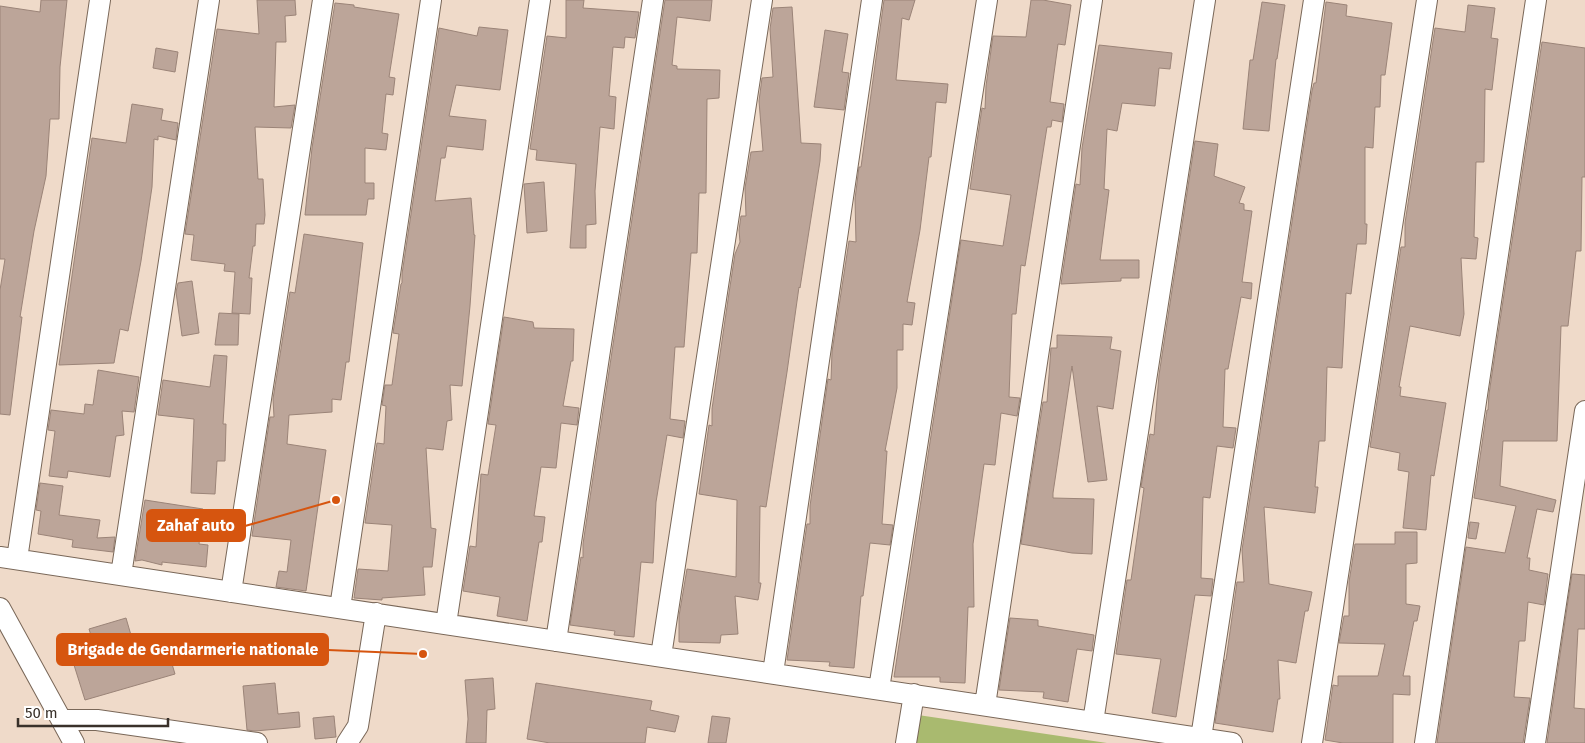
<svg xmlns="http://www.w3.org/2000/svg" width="1585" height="743" font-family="'Fira Sans',sans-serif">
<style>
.green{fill:#a9ba6f}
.building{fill:#bca599;stroke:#9b8478}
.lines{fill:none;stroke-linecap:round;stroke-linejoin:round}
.minor-casing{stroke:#796758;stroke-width:22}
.minor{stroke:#fff;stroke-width:20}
.leader{fill:none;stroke:#d6550f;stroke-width:2}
.callout-dot{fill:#d6550f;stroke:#fff;stroke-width:2}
.callout{fill:#d6550f;stroke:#d6550f;stroke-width:2}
.callout-label{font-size:16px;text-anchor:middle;font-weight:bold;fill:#fff}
</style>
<rect width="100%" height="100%" fill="#efdac9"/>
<!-- green -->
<path class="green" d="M918 715 1107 743H914Z"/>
<!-- building -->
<path class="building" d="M41 0H67L60 67 59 119H50L46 176 34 231 20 317H22L10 415 0 414V290L5 259H0V6L40 12Z
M257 0H295L296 15 285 16 286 42H276L274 107 295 105 291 128 255 127 258 179H263L265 215 264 224H256L255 246H253L249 278H252L250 314 232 313 235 272 224 271 225 264 191 260 194 235 185 234 217 29 259 34Z
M566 0H584L583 8 639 12 635 38 625 37 624 48 613 47 609 96 616 97 614 129 600 127 595 191 596 224 586 225V248H570L576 164 536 160 537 150 530 149 547 36 566 38Z
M665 0H712L710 21 677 17 672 65 677 66V69L720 70 719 98 707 99 706 193H699L697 253H691L684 347H675L670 419 685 421 683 438 667 435 656 502 653 563 641 562 634 637 614 635 615 631 570 625 581 557 583 558V544Z
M884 0H915L909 20 902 18 896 80 948 84 946 103 936 102 931 157H929L920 230 907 302 915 303 912 325 903 324V350H897V388L885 451H887L882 524 893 525 890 545 870 543 863 596H861L854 668 829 666 830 662 787 660 807 524H810V506L828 379 831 380 832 352 849 241 856 242 855 199 859 167H861Z
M1031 0H1043L1071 5 1065 45 1058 44 1050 102 1064 104 1062 122 1052 120 1051 127H1047L1025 266 1021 265 1016 314H1012L1009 397 1020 398 1017 416 1001 413 995 465 984 464 973 544 974 607H968L965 683 940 682V677H894L961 240 1003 246 1011 195 970 189 982 108 985 109 986 86 993 36 1026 37Z
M1262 2 1285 5 1277 59H1276L1269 131 1243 129 1250 60H1253Z
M1326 2 1347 5 1346 16 1392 23 1385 75H1381L1380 107H1375L1373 148 1365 147V224H1367L1366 244H1357L1351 294 1346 293 1342 368 1327 367 1325 441H1319L1315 487H1318L1315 513 1264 507 1269 584 1312 592 1308 611H1305L1296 663 1278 660 1280 699H1278L1273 732 1215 723 1225 660H1226L1237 582H1244L1242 550 1312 91 1314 83H1316Z
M335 3 354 5V7L399 14 389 77 395 78 393 95 386 94 382 133 388 134 386 150 365 148V183H374V199H368L366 215H305L312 148Z
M1468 5 1495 8 1491 38 1498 39 1492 90 1485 89 1484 162H1476L1474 237 1478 238 1476 259 1461 258 1464 314 1460 336 1410 326 1399 387H1401L1400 396 1446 403 1434 476 1431 475 1426 530 1403 528 1409 472 1398 470 1400 453 1370 447 1401 247H1405V223L1435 28 1465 32Z
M792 7 801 143 821 144 820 161 800 288 799 287 787 372 766 507 760 506 759 583H761L758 600 735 596 738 634 721 635 720 643 679 642V616L687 569 736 577 737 500 699 494 709 425 712 426V409L729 293 735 254 740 242 739 230 741 216H746L745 188 751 152 763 151 759 101 762 78 773 77 770 29 773 8Z
M479 27 508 30 500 90 456 85 449 116 486 120 483 150 447 146 445 158H441L435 201 471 198 474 235H475L470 306 462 386 450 385 452 420 447 421 443 450 426 448 431 528 436 529 432 567H423L425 595 382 598V600L354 598 358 569 388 571 392 525 365 523 377 443 384 444 386 406 382 405 385 385H392L399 334 393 333 401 284 402 283V274L439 28 477 36Z
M825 30 848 34 842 72 849 73 844 110 814 107Z
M1542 42 1585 48V177H1582L1581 251H1576L1568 326H1561L1557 441H1503L1500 486 1556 500 1553 512 1537 509 1527 558H1530L1529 570 1548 574 1544 605 1528 602 1525 641H1519L1514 697 1530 698 1523 743H1437L1466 547 1505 553 1516 506 1474 498 1487 410H1488L1489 394Z
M1099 45 1172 53 1170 69 1159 68 1155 106 1122 103 1117 131 1107 129 1104 189 1109 190 1100 260H1139V278H1121V281L1061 284 1076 184 1080 185 1082 148Z
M156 48 178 52 175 72 153 68Z
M132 104 163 109 161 120 178 123 176 140 158 136V140L154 139 152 187 141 261 128 331 120 329 114 363 59 365 92 138 126 143Z
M1195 141 1218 144 1214 176 1245 187 1239 203 1244 204V210L1252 211 1242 282 1252 283 1251 299 1241 297 1228 369H1225L1223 427 1236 428 1233 448 1217 446 1210 498 1203 497 1201 578 1213 579 1211 596 1195 595 1176 717 1152 713 1161 659 1116 654 1127 580H1131L1144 488 1141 487 1150 434 1154 435 1159 375Z
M544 182 547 231 527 233 524 184Z
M304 234 363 243 349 362H346L341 400 332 399V412L289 415 287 444 326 450 306 591 276 587 279 571 287 572 291 540 252 536 270 417H274L273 399 290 292 295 293Z
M192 281 199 333 182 336 176 292 178 283Z
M219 313 239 314 238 345H215Z
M504 317 533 322 534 328 574 329 573 361H571L563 406 579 408 577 425 561 423 556 468 541 467 534 516 545 517 542 542H539L527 621 497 616 500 597 463 591 470 546 476 547 481 474 488 475 496 425 488 424Z
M1057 335 1112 337 1110 349 1121 351 1113 409 1097 406 1107 480 1088 482 1072 366 1053 493V498L1094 499 1092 554 1072 553 1021 544 1043 402H1047L1051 348H1057Z
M214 355 227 356 223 424H226L225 461H217L215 494 191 493 194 419 158 415 163 380 210 387Z
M98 370 139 377 134 412 122 411 124 435 116 436 110 477 68 471 67 478 49 476 55 431 48 430 51 410 84 414 85 404 93 405Z
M40 483 63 486 59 515 100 520 97 538 115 537 113 552 72 547 73 540 38 534 41 511 36 510Z
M145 500 203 509 199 544 208 545 206 567 162 562V565L142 560 135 561Z
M1470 522 1479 523 1476 539 1468 538Z
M1395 532H1417V563L1406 564V604L1420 606 1417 621H1414L1403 676H1410V695L1393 694V743H1343L1325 740 1333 685 1338 686V676H1378L1385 644 1339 643 1344 616H1349V582L1355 544H1395Z
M1572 574 1585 575V629H1578L1574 708 1585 709V743H1547Z
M126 618 133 642 163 634 175 674 85 700 74 665 98 658 89 629Z
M1010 618 1038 620V626L1094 635 1092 651 1077 649 1068 702 1043 698 1044 692 999 690Z
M493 678 495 709 487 710 486 743H466L468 719 465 680Z
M275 683 278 714 299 712 300 727 255 731 247 730 243 686Z
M536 683 652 701 650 710 679 716 675 732 647 727 645 743H550L527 739Z
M334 716 336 737 315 739 313 718Z
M712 716 730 718 726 743H708Z"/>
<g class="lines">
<defs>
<path id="minor" d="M0 557 1232 743
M17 559 100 0
M121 575 209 0
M231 592 323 0
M0 608 74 743
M340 608 431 0
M446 624 540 0
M556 641 653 0
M661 656 762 0
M773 673 872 0
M879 689 987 0
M985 705 1092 0
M62 720H97L257 743
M1093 722 1205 0
M1201 738 1314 0
M347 743 358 726 376 613
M906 743 914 694
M1312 743 1427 0
M1425 743 1536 0
M1535 743 1585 411"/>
</defs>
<!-- minor casing -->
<use href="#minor" class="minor-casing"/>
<!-- minor -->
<use href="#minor" class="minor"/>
</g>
<!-- callouts -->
<path class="leader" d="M336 500L245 526M423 654L328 650"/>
<g class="callout-dot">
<circle cx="336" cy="500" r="5"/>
<circle cx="423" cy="654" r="5"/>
</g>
<g class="callout">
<rect x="147" y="510" width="98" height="31" rx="5"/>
<rect x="57" y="634" width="271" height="31" rx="5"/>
</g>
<g class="callout-label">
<text x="196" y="531">Zahaf auto</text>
<text x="193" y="655">Brigade de Gendarmerie nationale</text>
</g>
<!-- scale -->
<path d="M18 718v8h150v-8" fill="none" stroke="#39312a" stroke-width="2.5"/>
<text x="25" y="718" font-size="15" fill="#39312a" stroke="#ffffff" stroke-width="4" paint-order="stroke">50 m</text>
</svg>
